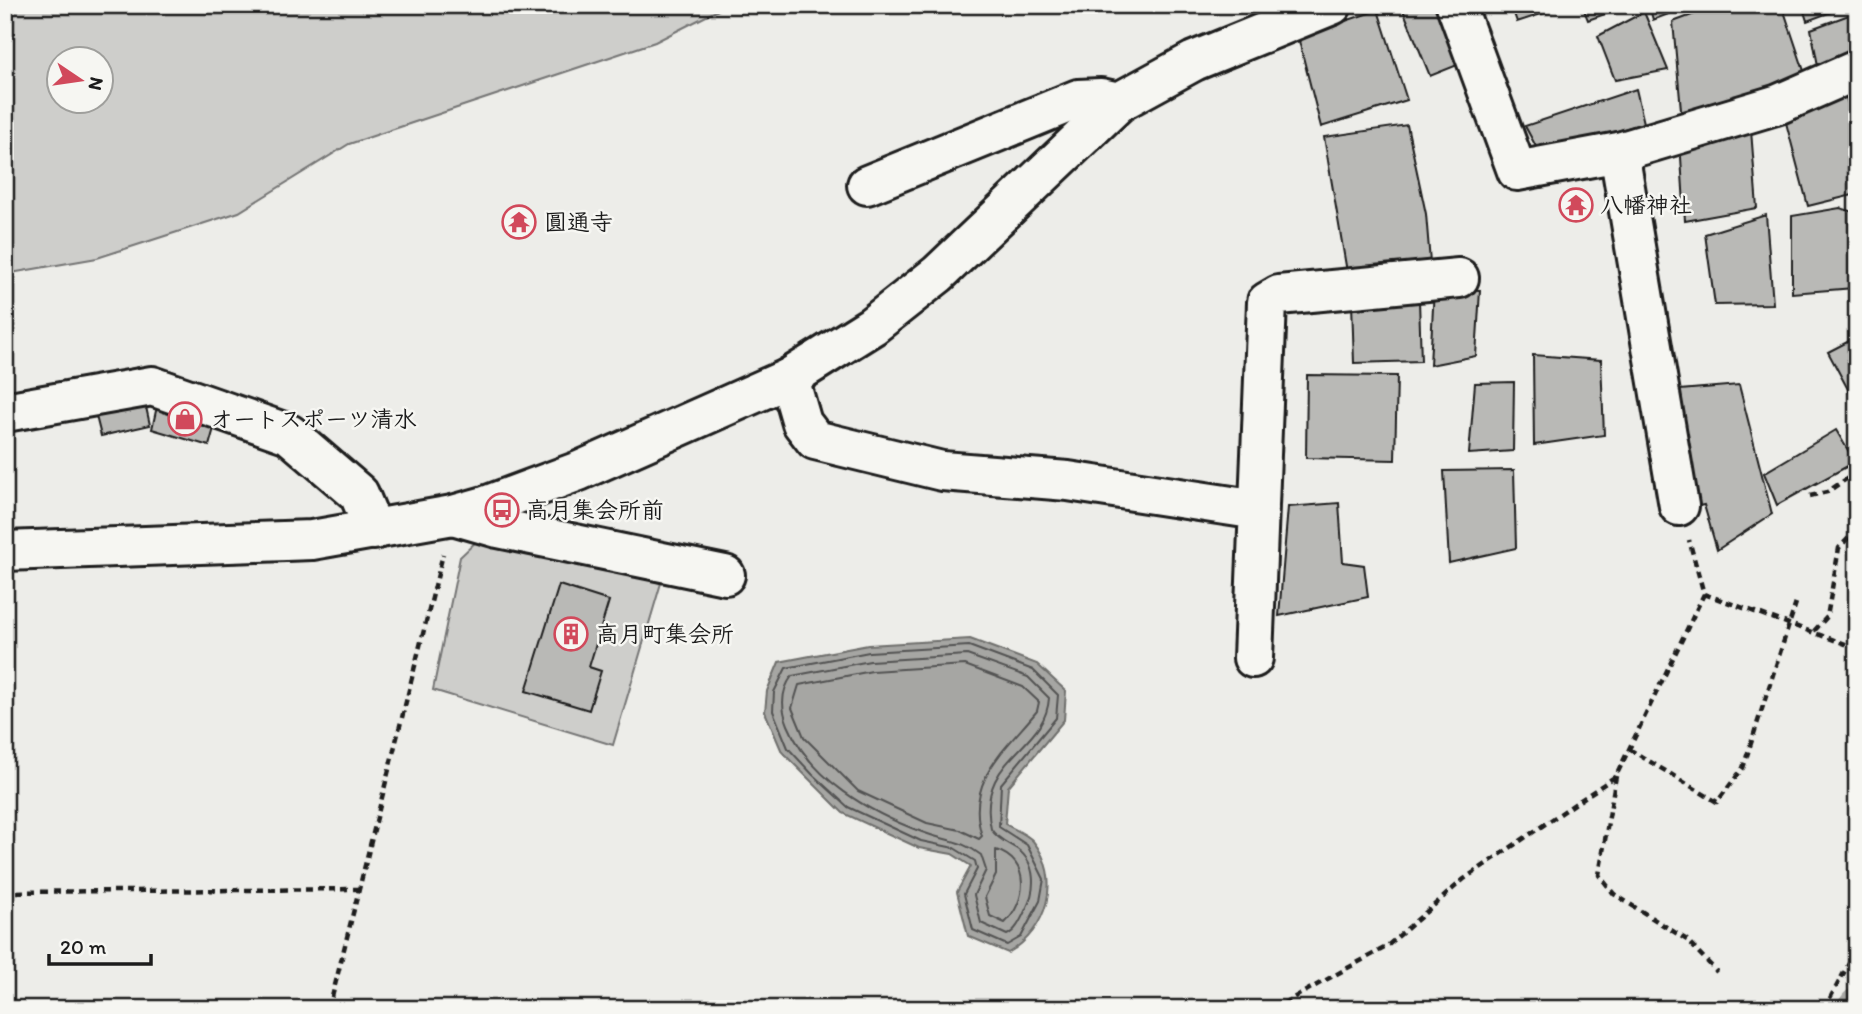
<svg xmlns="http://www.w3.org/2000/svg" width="1862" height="1014" font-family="Itim,'Klee One',sans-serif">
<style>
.green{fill:#cececb;stroke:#757574;stroke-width:2;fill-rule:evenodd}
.water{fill:#a6a6a3;stroke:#6f6f6d;stroke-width:2}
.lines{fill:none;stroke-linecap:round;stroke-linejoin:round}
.shore{stroke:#535352;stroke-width:2}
.canal{stroke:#a6a6a3;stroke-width:35}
.building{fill:#b9b9b6;stroke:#1c1c1c;stroke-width:2}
.minor-casing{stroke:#1c1c1c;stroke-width:44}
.major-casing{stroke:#1c1c1c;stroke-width:44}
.path{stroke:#1c1c1c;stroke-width:4.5;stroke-dasharray:7 5;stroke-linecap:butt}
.minor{stroke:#f6f6f2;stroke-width:38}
.major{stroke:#f6f6f2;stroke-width:38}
.labels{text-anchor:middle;stroke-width:5;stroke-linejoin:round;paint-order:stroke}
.poi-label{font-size:23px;font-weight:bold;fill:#1c1c1c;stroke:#f6f6f2;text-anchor:start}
</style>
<rect width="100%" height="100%" fill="#edede9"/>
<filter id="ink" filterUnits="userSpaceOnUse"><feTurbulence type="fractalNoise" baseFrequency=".0143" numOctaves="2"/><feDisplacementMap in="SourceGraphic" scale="14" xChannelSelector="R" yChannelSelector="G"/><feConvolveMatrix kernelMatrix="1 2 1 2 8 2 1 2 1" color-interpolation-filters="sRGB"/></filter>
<g filter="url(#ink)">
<!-- green -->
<path class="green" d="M5 5H728L655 42 349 144 239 212 97 258 5 274ZM60 60H102V102H60Z
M482 536 661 583 613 745 433 690 460 557Z"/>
<!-- water -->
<path class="water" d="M970 639 1037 664 1066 691 1064 720 1008 787 1005 824C1014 829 1027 834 1033 841 1063 878 1047 931 1008 953L968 936 957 892 971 866 952 854 919 848 843 813 782 752 765 712 767 691 779 662 868 645Z"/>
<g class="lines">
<!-- shore -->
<path class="shore" d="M969 646 1033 670 1058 695 1056 718 1001 784 999 827 1027 845 1044 879 1040 901 1021 937 1007 945 973 930 964 894 977 869 975 861 954 848 921 841 848 807 813 775 788 748 773 711 774 692 786 668 869 652Z
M967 655 1028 677 1049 698C1046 750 975 758 991 829 997 839 1008 843 1017 849 1037 863 1036 890 1026 909 1021 919 1017 930 1007 935L981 923 974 895 986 870 981 855C960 839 945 841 922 832 870 813 810 779 788 725 781 708 780 692 792 676L870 661Z
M965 665 1023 687 1039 702 1037 711C1006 749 964 781 982 836L979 839 960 830 927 823 858 791 804 737 792 708 799 685 872 671Z
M996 850C1031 861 1027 901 1005 923L990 916 985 897 996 875Z"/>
<!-- canal -->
<path class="canal" d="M1854 1009 1857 1005"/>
</g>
<!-- building -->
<path class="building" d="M1401 5H1448L1470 60 1430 76Z
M1511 5H1552L1554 10 1517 22Z
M1582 5H1631L1588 20Z
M1649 5H1692L1653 20Z
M1719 5H1782L1806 77 1682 121 1673 22Z
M1802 5H1850L1807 21Z
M1378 10 1407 100 1321 127 1298 37Z
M1644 12 1668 70 1615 80 1598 36Z
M1857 12V58L1819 71 1811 29Z
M1636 89 1644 123 1540 154 1525 126Z
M1846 97 1857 133V194L1808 206 1785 119Z
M1407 125 1426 214 1430 262 1347 272 1324 137Z
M1751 130 1757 208 1685 221 1680 141Z
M1840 208 1857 213 1854 288 1792 293V216Z
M1766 215 1773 304 1715 305 1705 234Z
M1434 288 1480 290 1476 356 1430 365Z
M1419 300 1421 361 1354 363 1352 303Z
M1857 337V406L1828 352Z
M1533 355 1601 360 1604 435 1534 445Z
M1307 375 1397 376 1395 460 1306 458Z
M1514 382 1513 451 1469 454 1475 383Z
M1739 385 1772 514 1717 550 1704 505 1689 508 1668 391Z
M142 389 150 425 101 436 92 400Z
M159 397 218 414 209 446 152 429Z
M1836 430 1855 462 1777 505 1764 473Z
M1514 470 1516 548 1449 563 1444 471Z
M1339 503 1343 562 1364 565 1368 597 1279 616 1288 507Z
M559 585 609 601 589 667 601 671 589 710 526 691Z"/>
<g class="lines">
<defs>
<path id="minor" d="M1456 5 1517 171 1619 152 1779 104 1857 70
M1619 152 1679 506
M867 185 1078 99 1101 98 1119 102
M789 378 802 423 815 440 942 471 1068 481 1258 510
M5 412 152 386 289 434 359 494 374 530
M453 515 498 528 725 575
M1253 658 1267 302 1279 295 1459 278"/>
<path id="major" d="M5 551 312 540 453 515 485 506 579 471 789 378 872 326 938 274 1119 102 1194 61 1332 5"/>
</defs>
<!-- minor casing -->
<use href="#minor" class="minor-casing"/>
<!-- major casing -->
<use href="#major" class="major-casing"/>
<!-- path -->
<path class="path" d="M1810 496 1827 492 1857 472
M1704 594 1857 648
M1814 631 1827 617 1839 548 1857 529
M1629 749 1717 802 1743 768 1796 603
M1616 776 1599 875 1614 894 1687 940 1717 972
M5 892 360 889
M329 1009 443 554
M1273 1009 1386 947 1464 879 1616 776 1704 594 1689 540
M1824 1009 1857 949"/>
<!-- minor -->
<use href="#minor" class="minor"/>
<!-- major -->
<use href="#major" class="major"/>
</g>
</g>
<!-- icons -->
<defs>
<symbol id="temple-ring" viewBox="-11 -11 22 22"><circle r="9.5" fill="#f6f6f2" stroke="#d1495b" stroke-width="1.5"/><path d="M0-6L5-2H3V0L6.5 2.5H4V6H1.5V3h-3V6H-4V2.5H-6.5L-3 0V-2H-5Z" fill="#d1495b"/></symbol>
<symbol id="shop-ring" viewBox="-11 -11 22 22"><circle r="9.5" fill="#f6f6f2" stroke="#d1495b" stroke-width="1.5"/><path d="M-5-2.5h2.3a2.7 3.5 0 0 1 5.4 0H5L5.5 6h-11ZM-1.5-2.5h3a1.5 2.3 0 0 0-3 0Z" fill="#d1495b"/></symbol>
<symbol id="bus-ring" viewBox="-11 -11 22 22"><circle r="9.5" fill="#f6f6f2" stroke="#d1495b" stroke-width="1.5"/><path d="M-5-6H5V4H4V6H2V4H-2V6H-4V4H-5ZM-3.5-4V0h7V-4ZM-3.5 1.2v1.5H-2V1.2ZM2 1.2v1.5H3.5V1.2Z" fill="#d1495b"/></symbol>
<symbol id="building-ring" viewBox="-11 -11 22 22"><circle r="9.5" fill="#f6f6f2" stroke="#d1495b" stroke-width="1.5"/><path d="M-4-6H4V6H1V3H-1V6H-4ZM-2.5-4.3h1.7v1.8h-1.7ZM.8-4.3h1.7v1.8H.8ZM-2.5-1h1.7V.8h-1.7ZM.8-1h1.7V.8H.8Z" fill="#d1495b"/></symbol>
</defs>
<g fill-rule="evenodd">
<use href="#temple-ring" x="1557" y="186" width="38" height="38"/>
<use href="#temple-ring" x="500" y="203" width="38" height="38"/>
<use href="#shop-ring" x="166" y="400" width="38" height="38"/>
<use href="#bus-ring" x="483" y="491" width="38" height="38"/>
<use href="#building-ring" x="552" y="615" width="38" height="38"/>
</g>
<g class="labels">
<!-- poi labels -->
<g class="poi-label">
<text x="1600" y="213">八幡神社</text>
<text x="544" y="230">圓通寺</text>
<text x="210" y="427">オートスポーツ清水</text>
<text x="526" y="518">高月集会所前</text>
<text x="596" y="642">高月町集会所</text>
</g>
</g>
<!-- margin -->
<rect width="1862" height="1014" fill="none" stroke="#f6f6f2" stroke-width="28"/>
<rect x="14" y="14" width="1834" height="986" fill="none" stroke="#1c1c1c" stroke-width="2.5" filter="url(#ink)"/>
<!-- north arrow -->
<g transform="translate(80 80) rotate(103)"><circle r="33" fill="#f6f6f2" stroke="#9f9f9c" stroke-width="2"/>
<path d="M0-5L12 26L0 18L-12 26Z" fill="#d1495b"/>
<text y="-10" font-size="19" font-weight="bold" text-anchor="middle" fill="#1c1c1c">N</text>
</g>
<!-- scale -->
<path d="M49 954v10h102v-10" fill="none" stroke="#1c1c1c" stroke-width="3.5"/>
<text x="60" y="954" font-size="21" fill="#1c1c1c" stroke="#f6f6f2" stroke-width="5" paint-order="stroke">20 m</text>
</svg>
